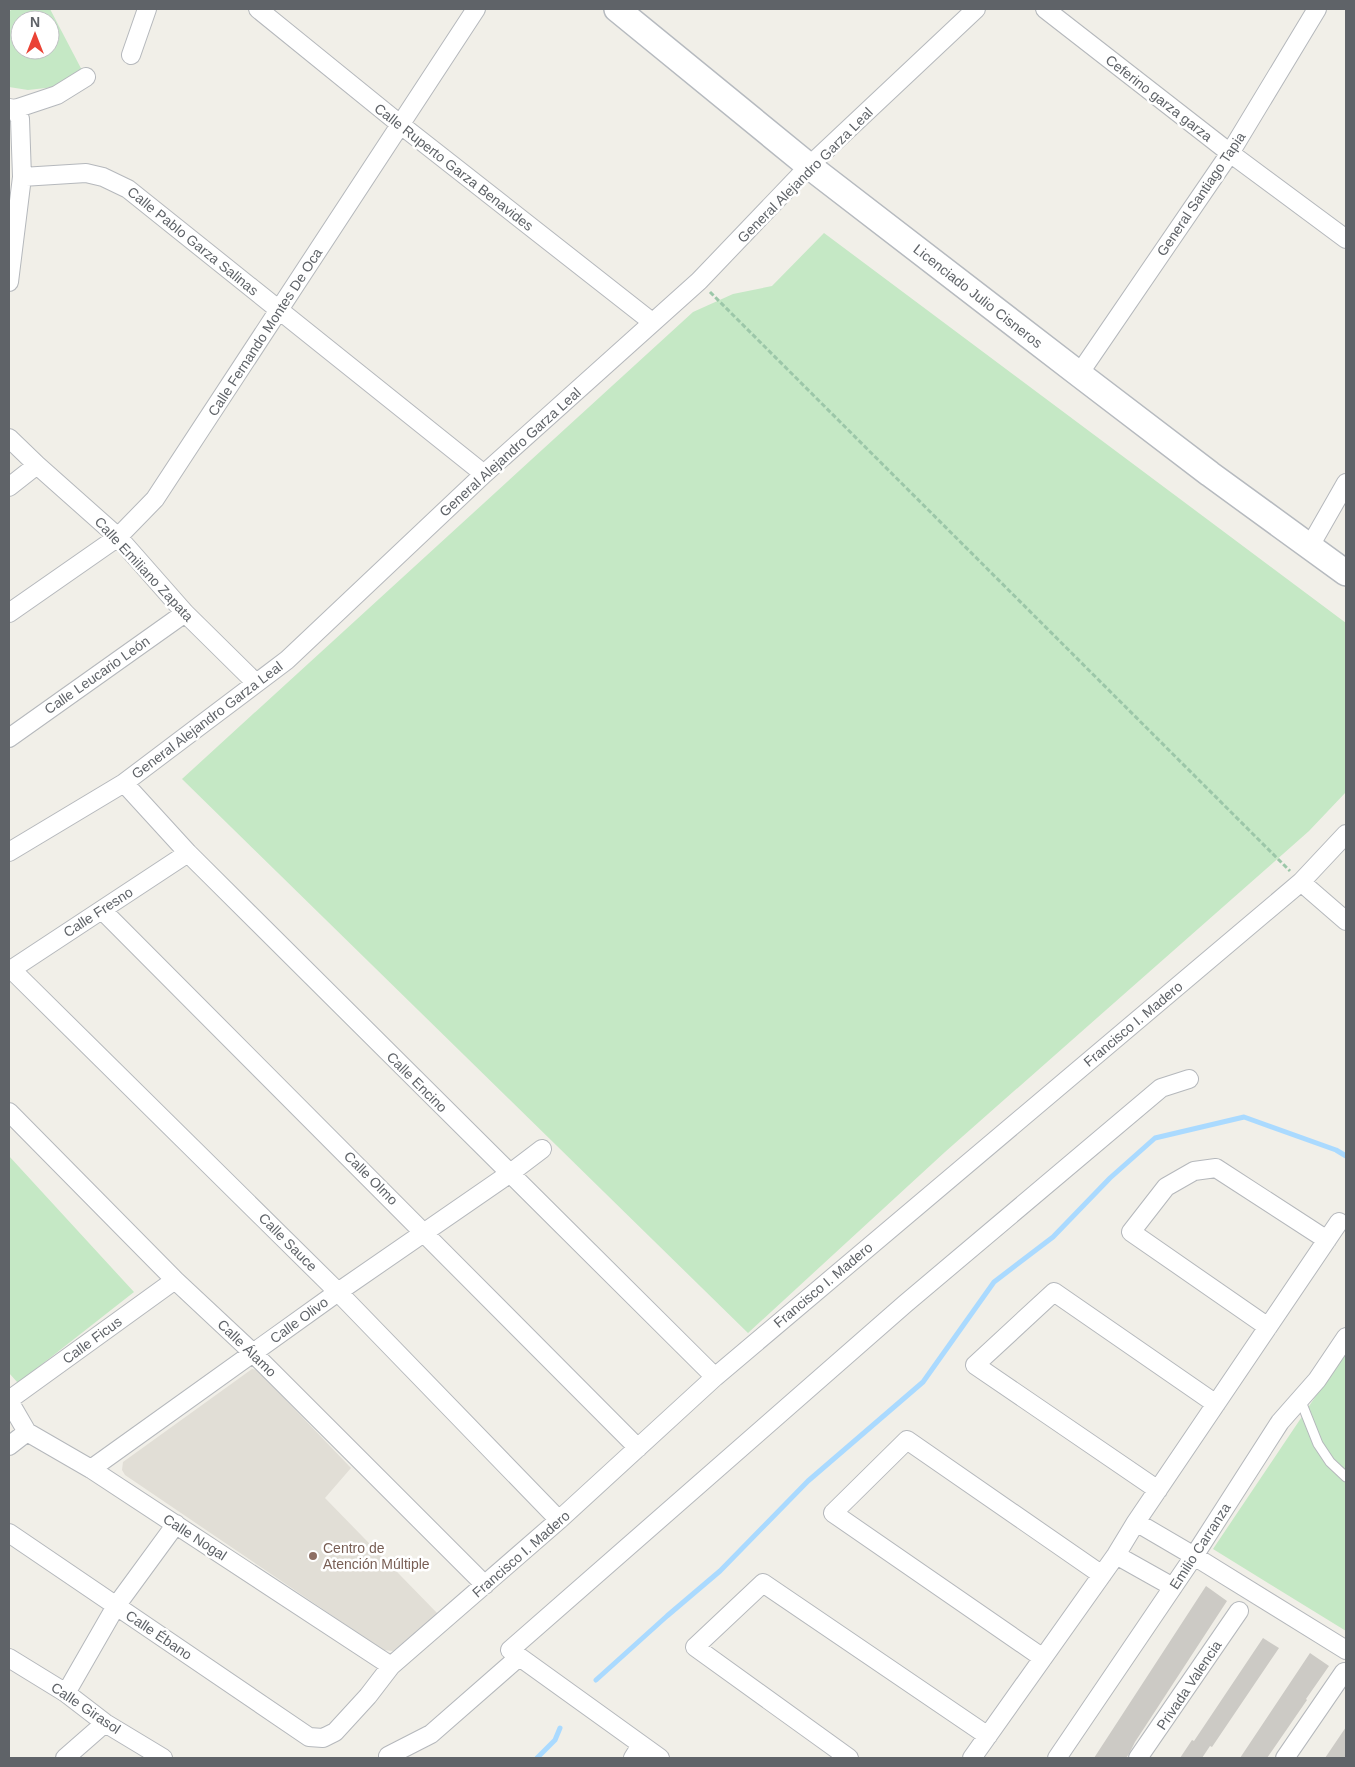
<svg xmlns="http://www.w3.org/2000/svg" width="1355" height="1767" font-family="Arial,sans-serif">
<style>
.education{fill:#e1ded6}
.green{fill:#c5e8c5;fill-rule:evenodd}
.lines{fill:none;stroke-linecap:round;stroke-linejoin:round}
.stream{stroke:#aadaff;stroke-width:5}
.building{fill:#cccac5}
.lane-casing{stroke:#b5b8bc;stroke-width:11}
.street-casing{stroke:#b5b8bc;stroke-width:20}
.secondary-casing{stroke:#b6babf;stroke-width:28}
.path{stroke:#9cc7a9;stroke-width:3;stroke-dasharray:5 2.5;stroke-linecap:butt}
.lane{stroke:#fff;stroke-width:9}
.street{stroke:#fff;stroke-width:18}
.secondary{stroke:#fff;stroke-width:25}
.education-dot{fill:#8d6e63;stroke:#fff;stroke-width:2}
.labels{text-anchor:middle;stroke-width:5;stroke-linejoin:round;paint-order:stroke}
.street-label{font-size:14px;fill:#5f6368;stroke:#fff}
.education-label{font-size:14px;fill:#785e54;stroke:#fff;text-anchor:start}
</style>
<rect width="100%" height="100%" fill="#f1efe8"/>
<!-- education -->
<path class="education" d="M252 1369 257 1370 351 1468 325 1498 438 1614 393 1651 383 1650 125 1475 122 1470 123 1462Z"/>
<!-- green -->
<path class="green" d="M14 9H50L85 76 72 85 28 90 9 87V11ZM20 20H50V50H20Z
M824 233 1346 623V792L1309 831 945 1152 748 1333 182 779 693 312 733 294 772 286Z
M9 1156 134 1292 18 1383 9 1373Z
M1346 1351V1631L1213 1549Z"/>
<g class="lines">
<!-- stream -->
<path class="stream" d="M596 1680 667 1616 720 1571 808 1481 923 1382 994 1282 1053 1237 1110 1178 1155 1138 1244 1117 1336 1150 1346 1156
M537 1758 555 1740 560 1728"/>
</g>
<!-- building -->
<path class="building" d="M1206 1586 1227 1601 1135 1742 1129 1754 1126 1758H1094Z
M1263 1638 1279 1648 1212 1747 1210 1746 1202 1758H1180L1192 1740 1194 1741Z
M1310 1653 1329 1666 1306 1699 1307 1700 1267 1758H1240Z
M1346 1727V1758H1325Z"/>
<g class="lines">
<defs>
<path id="lane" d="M1300 1399 1318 1444 1330 1462 1346 1477"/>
<path id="street" d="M258 9 401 125 652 322
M1045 9 1230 153 1346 239
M131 55 147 9
M9 108 15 109 57 95 86 77
M22 177 86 173 103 177 128 189 484 474
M9 282 22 177 20 119 15 109
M1079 374 1230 153 1317 9
M9 438 37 465 118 537 185 613 256 683
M9 487 37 465
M1310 546 1346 483
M9 613 118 537 155 499 476 9
M9 738 185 613
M124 783 188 853 715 1377
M9 852 124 783 287 660 484 474 699 281 809 166 976 9
M1301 882 1346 921
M102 910 638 1448
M11 969 338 1292 559 1520
M9 971 188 853
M9 1112 175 1280 253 1353 485 1585
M1268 1327 1131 1232 1166 1187 1194 1171 1216 1168 1327 1240
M9 1400 175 1280
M9 1401 27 1432 91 1469 391 1666
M9 1446 27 1432
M91 1469 338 1292 509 1174 542 1149
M1158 1490 975 1365 1054 1292 1216 1404
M1136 1522 1194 1556 1346 1650
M9 1533 309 1737 323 1738 335 1732 368 1696 391 1666 559 1520 715 1377 1301 882 1346 834
M1116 1555 1173 1587
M9 1658 66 1693 105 1723 163 1758
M1043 1658 833 1513 907 1440 1102 1575
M66 1693 116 1606 176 1524
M388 1756 431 1734 519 1657
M65 1758 105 1723
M633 1758 641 1745
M660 1758 510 1650 905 1304 1161 1088 1189 1079
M849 1758 695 1647 763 1583 988 1736
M972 1758 1116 1555 1136 1522 1339 1222
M1057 1758 1194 1556 1280 1422 1317 1380 1346 1337
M1138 1758 1239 1611
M1285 1758 1344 1672"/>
<path id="secondary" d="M617 9 809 166 1079 374 1210 474 1346 573"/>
</defs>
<!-- lane casing -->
<use href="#lane" class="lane-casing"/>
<!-- street casing -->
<use href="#street" class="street-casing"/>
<!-- secondary casing -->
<use href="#secondary" class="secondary-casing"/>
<!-- path -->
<path class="path" d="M710 292 1290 871"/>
<!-- lane -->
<use href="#lane" class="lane"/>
<!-- street -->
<use href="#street" class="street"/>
<!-- secondary -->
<use href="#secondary" class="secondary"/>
</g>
<!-- markers -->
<circle class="education-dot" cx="313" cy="1556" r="5"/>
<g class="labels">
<!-- street labels -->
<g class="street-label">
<text transform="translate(1159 98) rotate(38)" y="5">Ceferino garza garza</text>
<text transform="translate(454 167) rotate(38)" y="5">Calle Ruperto Garza Benavides</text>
<text transform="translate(805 175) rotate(-45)" y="5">General Alejandro Garza Leal</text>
<text transform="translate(1201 194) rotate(-56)" y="5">General Santiago Tapia</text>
<text transform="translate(193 241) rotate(39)" y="5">Calle Pablo Garza Salinas</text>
<text transform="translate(978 296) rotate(38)" y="5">Licenciado Julio Cisneros</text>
<text transform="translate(265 332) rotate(-57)" y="5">Calle Fernando Montes De Oca</text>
<text transform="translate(510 452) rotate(-42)" y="5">General Alejandro Garza Leal</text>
<text transform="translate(144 569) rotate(47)" y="5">Calle Emiliano Zapata</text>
<text transform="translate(97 675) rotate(-35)" y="5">Calle Leucario León</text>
<text transform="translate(207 720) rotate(-37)" y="5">General Alejandro Garza Leal</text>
<text transform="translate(98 912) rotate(-33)" y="5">Calle Fresno</text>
<text transform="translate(1133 1024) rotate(-40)" y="5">Francisco I. Madero</text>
<text transform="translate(417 1082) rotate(45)" y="5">Calle Encino</text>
<text transform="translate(371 1178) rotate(45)" y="5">Calle Olmo</text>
<text transform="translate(288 1242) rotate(45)" y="5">Calle Sauce</text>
<text transform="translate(823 1285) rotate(-40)" y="5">Francisco I. Madero</text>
<text transform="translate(299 1320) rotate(-36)" y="5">Calle Olivo</text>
<text transform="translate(92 1340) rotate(-36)" y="5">Calle Ficus</text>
<text transform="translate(247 1348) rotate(44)" y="5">Calle Álamo</text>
<text transform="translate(195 1537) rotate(33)" y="5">Calle Nogal</text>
<text transform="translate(1200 1546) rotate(-57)" y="5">Emilio Carranza</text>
<text transform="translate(521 1554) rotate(-41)" y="5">Francisco I. Madero</text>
<text transform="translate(159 1635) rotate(34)" y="5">Calle Ébano</text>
<text transform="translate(1189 1685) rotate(-56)" y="5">Privada Valencia</text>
<text transform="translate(86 1708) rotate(34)" y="5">Calle Girasol</text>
</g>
<!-- education labels -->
<g class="education-label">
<text x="323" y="1553">Centro de<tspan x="323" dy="16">Atención Múltiple</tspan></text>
</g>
</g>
<!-- border -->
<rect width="1355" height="1767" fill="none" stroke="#5f6368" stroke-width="20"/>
<!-- north arrow -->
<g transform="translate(35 35)"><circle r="24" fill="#ffffff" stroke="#bfc1c3"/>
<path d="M0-4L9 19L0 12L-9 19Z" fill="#ea4335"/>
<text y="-8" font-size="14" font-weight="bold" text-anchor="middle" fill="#5f6368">N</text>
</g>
</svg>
